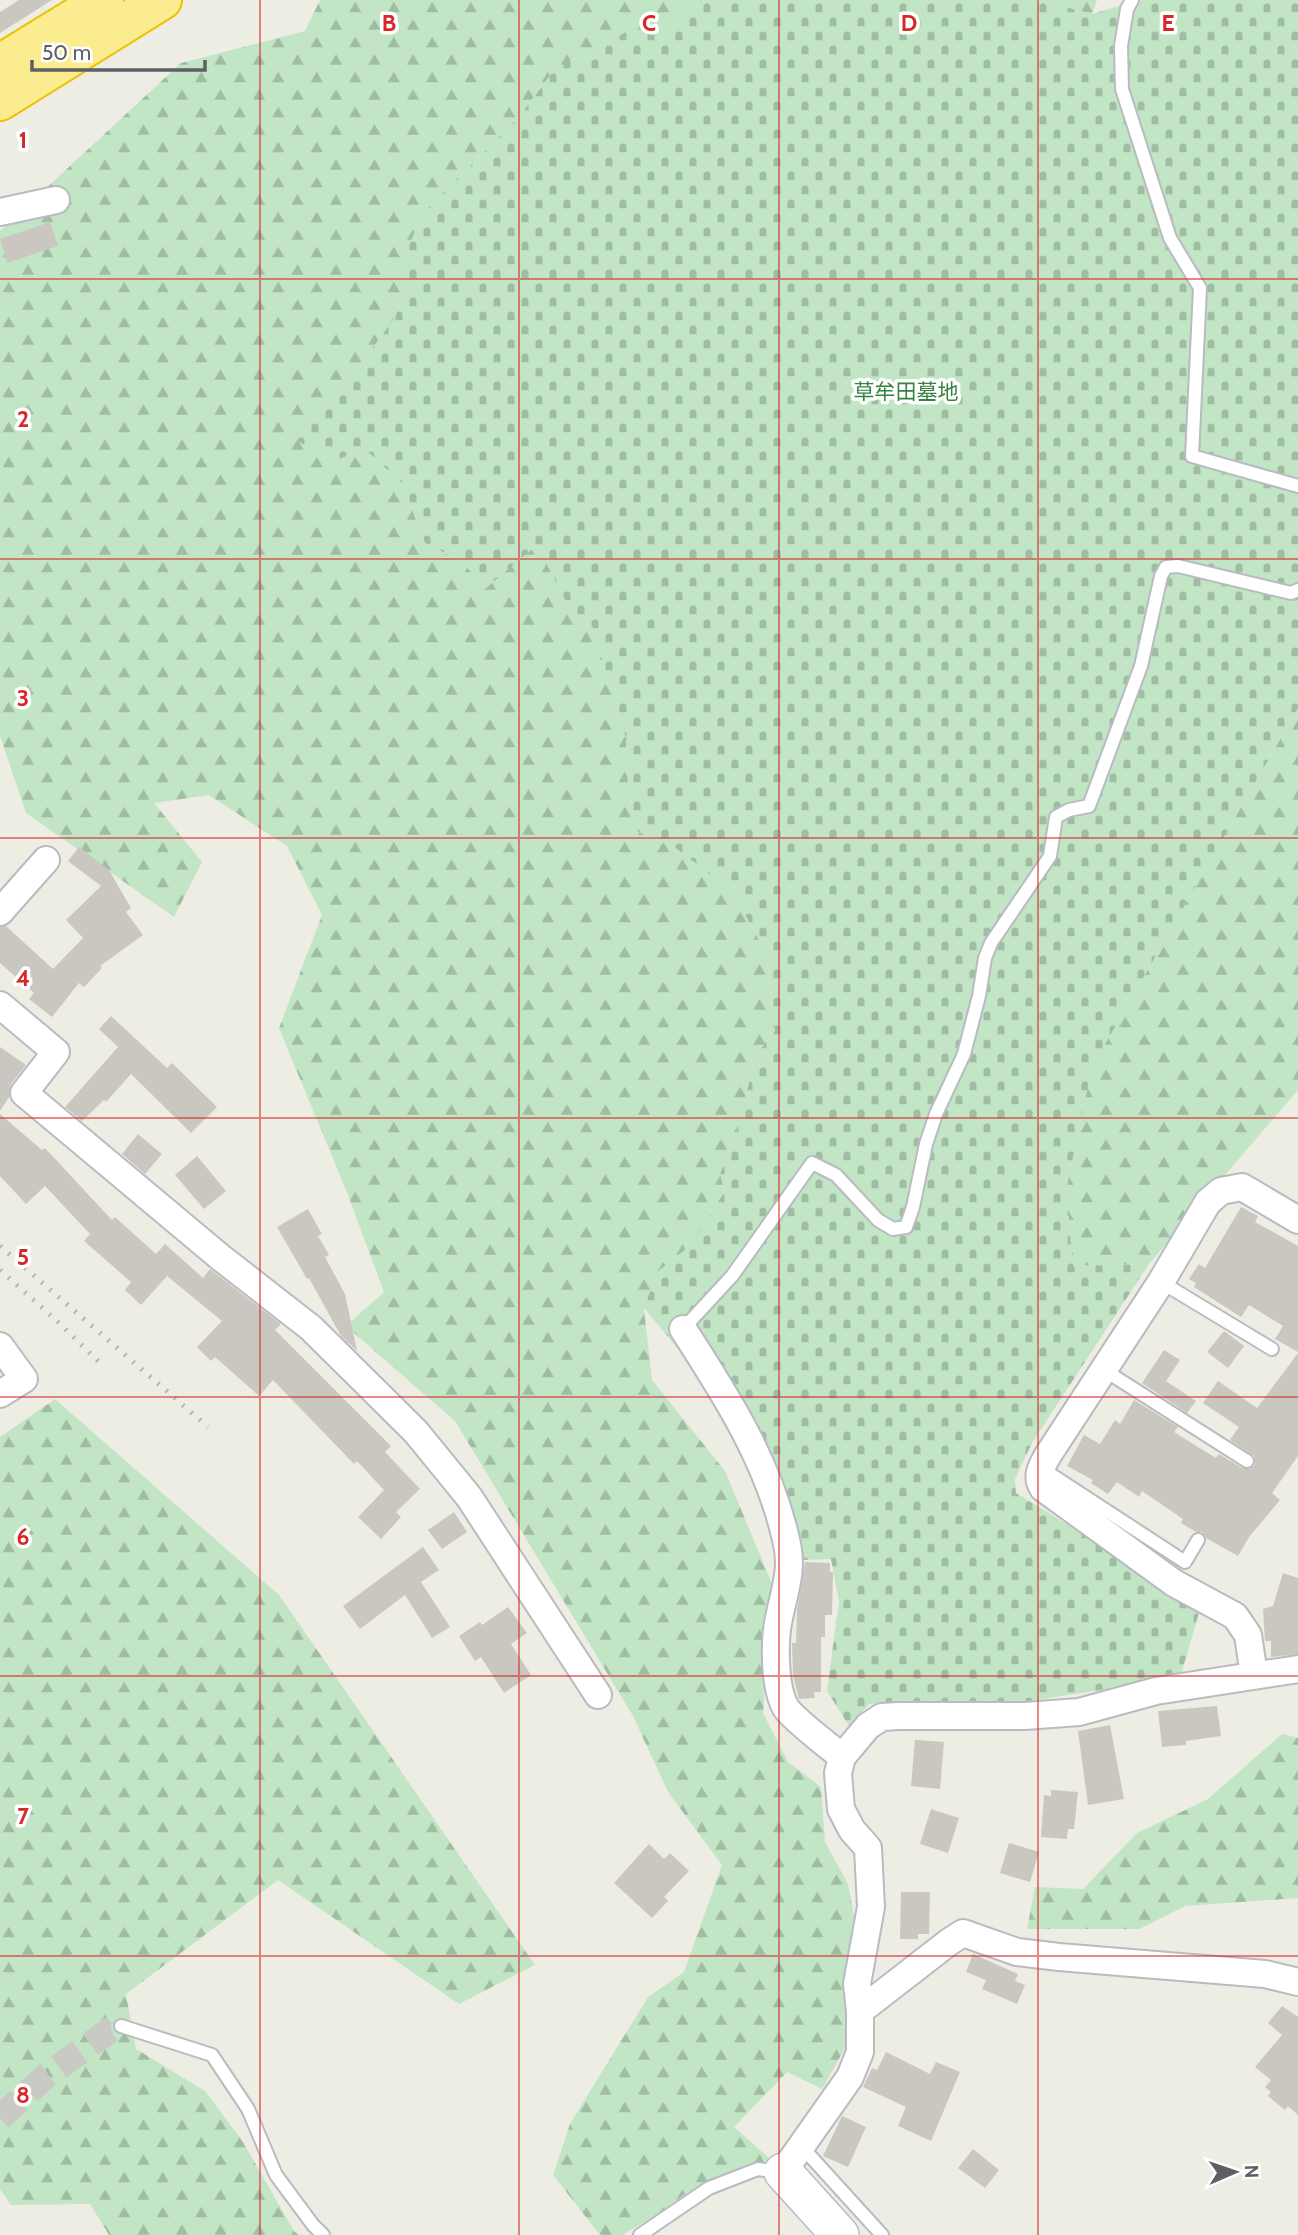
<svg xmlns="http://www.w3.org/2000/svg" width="1298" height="2235" font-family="Cabin,'Noto Sans JP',sans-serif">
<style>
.forest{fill:url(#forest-firs)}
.cemetery{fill:url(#cemetery-stones)}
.building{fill:#cac7c1}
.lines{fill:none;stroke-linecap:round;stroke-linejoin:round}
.street-tunnel{stroke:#cacac4;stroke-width:26;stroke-dasharray:26 13;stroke-linecap:butt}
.lane-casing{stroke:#b9bbc0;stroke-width:16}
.street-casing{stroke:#b9bbc0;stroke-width:30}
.secondary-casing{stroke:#babcc2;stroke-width:40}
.highway-casing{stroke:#eec105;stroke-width:42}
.lane{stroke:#fff;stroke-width:12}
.street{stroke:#fff;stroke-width:26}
.secondary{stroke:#fff;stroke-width:37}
.highway{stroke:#fbec8f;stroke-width:38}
.rail{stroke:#b5b6b6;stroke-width:5;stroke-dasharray:2 9;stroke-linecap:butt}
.grid{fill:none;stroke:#d62828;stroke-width:2;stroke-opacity:0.55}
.labels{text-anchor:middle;stroke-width:7;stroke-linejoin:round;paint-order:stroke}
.park-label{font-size:21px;fill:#368242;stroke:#fff}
.grid-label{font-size:23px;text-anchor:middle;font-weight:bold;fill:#d62828;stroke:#fff;stroke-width:7;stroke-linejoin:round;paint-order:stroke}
</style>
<defs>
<pattern id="forest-firs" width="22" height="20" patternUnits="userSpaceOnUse" patternTransform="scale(1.75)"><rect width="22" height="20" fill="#c1e5c5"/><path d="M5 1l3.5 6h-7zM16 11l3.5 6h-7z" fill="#a0bda4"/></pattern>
<pattern id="cemetery-stones" width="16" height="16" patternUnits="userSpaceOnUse" patternTransform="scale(1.75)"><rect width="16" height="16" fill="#c1e5c5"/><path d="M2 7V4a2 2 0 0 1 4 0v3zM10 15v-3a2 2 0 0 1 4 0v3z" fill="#a0bda4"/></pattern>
</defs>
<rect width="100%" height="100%" fill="#eeede4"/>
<!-- forest -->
<path class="forest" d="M320 0H705L673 28 626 32 555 69 519 117 422 214 404 260 408 280 395 317 334 402 297 440 332 461 366 450 402 483 425 543 463 562 484 588 537 545 581 630 592 626 626 738 628 784 637 831 677 849 732 891 766 953 775 1031 756 1055 737 1130 720 1174 725 1191 691 1245 644 1309 652 1380 725 1471 773 1586 763 1713 788 1762 821 1787 825 1842 848 1884 855 1920 849 2041 822 2089 787 2072 734 2127 770 2159 687 2193 650 2219 622 2235H600L553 2175 570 2124 648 1997 684 1972 722 1865 668 1792 633 1716 455 1421 346 1326 384 1292 346 1190 279 1028 322 915 287 846 209 795 154 803 202 862 174 917 26 813 0 736V231L181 63 305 31Z
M1039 0H1097L1092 14Z
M1298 708V1090L1149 1264 1073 1266 1066 1190 1092 1066Z
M55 1399 279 1595 535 1965 459 2004 278 1880 126 1994 136 2049 205 2091 243 2142 294 2231 299 2235H109L90 2204 11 2205 0 2189V1437Z
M1282 1734 1298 1738V1898L1185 1906 1139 1929H1027L1035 1887 1083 1889 1137 1833 1208 1799Z"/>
<!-- cemetery -->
<path class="cemetery" d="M705 0H1039L1092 14 1139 0H1298V708L1092 1067 1066 1190 1073 1266 1149 1264 1032 1443 1015 1479 1016 1493 1201 1606 1180 1678 1016 1703 898 1706 869 1704 849 1726 827 1691 839 1601 831 1559 801 1560 766 1454 644 1308 657 1272 691 1245 725 1191 720 1174 737 1130 756 1055 775 1031 766 953 732 891 677 849 637 831 628 784 626 738 592 626 581 631 537 545 485 589 463 562 425 543 402 483 366 450 332 461 296 440 334 402 395 317 408 280 403 260 422 214 519 117 555 69 626 32 673 28Z"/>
<!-- building -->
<path class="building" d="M19 0H52L0 33V12Z
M50 222 58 246 7 263 0 239Z
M79 847 109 870 131 908 126 912 143 935 100 966 102 968 84 987 79 983 52 1017 29 999 34 993 0 963V927L6 926 53 969 83 938 66 920 101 886 68 861Z
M111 1016 167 1068 172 1063 217 1107 191 1133 131 1074 106 1102 104 1100 82 1121 65 1107 118 1047 99 1029Z
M0 1047 26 1065 11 1084 9 1097 0 1111Z
M0 1114 42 1150 45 1148 112 1220 115 1217 156 1254 165 1244 203 1278 210 1269 281 1324 275 1330 391 1446 385 1452 420 1489 396 1512 401 1517 381 1539 358 1517 384 1490 357 1461 354 1464 273 1380 259 1396 215 1357 211 1361 197 1347 222 1321 167 1276 141 1305 125 1290 131 1282 84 1241 90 1234 45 1186 26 1204 0 1176Z
M138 1134 162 1154 145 1174 122 1154Z
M197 1156 226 1191 204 1209 175 1175Z
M1241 1207 1258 1216 1255 1222 1298 1246V1352L1275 1339 1283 1326 1249 1305 1241 1317 1194 1287 1196 1283 1189 1279 1199 1264 1205 1268Z
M308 1209 322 1234 318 1236 329 1255 325 1257 345 1294 357 1351 341 1336 309 1278 307 1279 277 1227Z
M1224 1331 1244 1346 1228 1368 1207 1352Z
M1164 1350 1180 1360 1166 1381 1196 1401 1187 1413 1142 1383Z
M1298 1353V1456L1272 1493 1280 1500 1249 1537 1238 1556 1206 1538 1202 1532H1196L1181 1523 1183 1519 1142 1491 1139 1497 1117 1482 1108 1494 1091 1483 1093 1480 1067 1466 1084 1435 1100 1444 1115 1420 1120 1424 1134 1400 1178 1427 1174 1432 1216 1458 1219 1454 1242 1468 1250 1469 1255 1465 1254 1456 1230 1440 1239 1427 1203 1403 1218 1381 1257 1408Z
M454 1512 467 1532 442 1549 428 1530Z
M423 1547 439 1570 421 1582 450 1627 432 1638 405 1595 360 1629 343 1606Z
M805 1562 830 1563V1572H833L832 1615H825V1637H821V1692H814L815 1698 799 1699 793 1675 792 1643H796L797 1610Z
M1283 1573 1298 1578V1654L1271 1657V1641H1265L1263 1609 1273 1606Z
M508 1607 527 1633 511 1644 531 1675 504 1693 481 1657 475 1661 459 1636 480 1622 482 1625Z
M1217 1706 1221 1736 1186 1741V1745L1162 1747 1158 1711Z
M1110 1725 1124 1799 1088 1805 1078 1731Z
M915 1740 944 1742 940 1789 911 1786Z
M1051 1790 1078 1792 1074 1829H1068L1067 1839 1041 1837 1044 1795 1051 1796Z
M931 1809 959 1818 948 1853 920 1844Z
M1009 1843 1039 1852 1030 1882 1000 1873Z
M649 1844 664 1859 670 1853 689 1871 664 1897 668 1901 652 1918 614 1883Z
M901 1892H930L929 1934H918V1939H900Z
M973 1954 1018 1974 1015 1981 1025 1985 1017 2004 982 1989 986 1980 966 1972Z
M1282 2006 1298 2017V2115L1288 2106 1285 2110 1268 2096 1271 2092 1265 2087 1271 2080 1255 2067 1282 2035 1268 2023Z
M886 2052 930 2074 936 2062 960 2072 931 2141 898 2126 906 2107 863 2087 872 2068 877 2070Z
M842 2116 866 2127 848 2167 823 2156Z
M973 2149 999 2170 985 2188 958 2168Z"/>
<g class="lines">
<!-- street-tunnel -->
<path class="street-tunnel" d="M0 2118 46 2076 110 2030 121 2026"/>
<defs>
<path id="lane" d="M1132 0 1127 9 1121 46 1122 89 1170 238 1200 288 1192 456 1298 486
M1161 1282 1272 1349
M683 1329 732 1276 812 1163 836 1175 878 1220 893 1229 906 1227 913 1207 926 1144 936 1114 964 1054 979 996 985 958 991 943 1050 856 1056 817 1069 810 1089 806 1141 666 1161 576 1166 567 1178 566 1291 593 1298 590
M1104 1370 1247 1461
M1041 1468 1185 1562 1198 1540
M121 2026 212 2055 248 2109 276 2175 313 2225 323 2235
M802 2147 882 2235
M640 2235 709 2188 758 2169 779 2172"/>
<path id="street" d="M0 212 56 200
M0 912 46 860
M0 1005 56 1052 24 1093 220 1257 311 1328 416 1432 469 1497 598 1695
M683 1329C727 1397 770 1464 787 1544 793 1570 784 1593 779 1618 774 1640 774 1688 786 1708 793 1719 830 1747 842 1757
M0 1346 24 1379 0 1394
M1254 1675 1248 1635 1235 1616 1174 1583 1043 1488C1035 1476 1042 1466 1048 1455L1161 1282 1208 1202 1221 1191 1242 1187 1298 1220
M860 2011 949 1942 963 1933 1017 1952 1059 1957 1265 1974 1298 1982
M783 2172 850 2077 860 2052V2011L857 1984 871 1907 868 1848 852 1830 841 1809 838 1773 842 1757 868 1726 882 1717 899 1716H1025L1079 1712 1156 1691 1298 1669"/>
<path id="secondary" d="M783 2172 840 2235"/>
<path id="highway" d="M0 64 104 0
M0 101 162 0"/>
</defs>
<!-- lane casing -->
<use href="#lane" class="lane-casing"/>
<!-- street casing -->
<use href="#street" class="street-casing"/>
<!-- secondary casing -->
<use href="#secondary" class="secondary-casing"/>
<!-- highway casing -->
<use href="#highway" class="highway-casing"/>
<!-- lane -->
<use href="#lane" class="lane"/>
<!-- street -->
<use href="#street" class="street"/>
<!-- secondary -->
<use href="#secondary" class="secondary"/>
<!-- highway -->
<use href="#highway" class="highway"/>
<!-- rail -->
<path class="rail" d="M0 1246 208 1427
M0 1270 58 1322 104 1367"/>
</g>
<!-- grid -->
<path class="grid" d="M260 0V2235M519 0V2235M779 0V2235M1038 0V2235M0 279H1298M0 559H1298M0 838H1298M0 1118H1298M0 1397H1298M0 1676H1298M0 1956H1298"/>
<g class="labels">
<!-- park labels -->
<g class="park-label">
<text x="906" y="399">草牟田墓地</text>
</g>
</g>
<g class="grid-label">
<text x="389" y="31">B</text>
<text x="649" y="31">C</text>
<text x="909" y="31">D</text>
<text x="1168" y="31">E</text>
<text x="23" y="148">1</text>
<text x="23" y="427">2</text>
<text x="23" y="706">3</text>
<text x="23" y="986">4</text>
<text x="23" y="1265">5</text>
<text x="23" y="1545">6</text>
<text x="23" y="1824">7</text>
<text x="23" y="2103">8</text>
</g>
<!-- north arrow -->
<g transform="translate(1235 2172) rotate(88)" stroke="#ffffff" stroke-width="5" paint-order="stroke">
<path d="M0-5L12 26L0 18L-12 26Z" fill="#5c5f64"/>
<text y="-10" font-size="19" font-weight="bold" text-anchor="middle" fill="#5c5f64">N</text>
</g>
<!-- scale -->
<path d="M32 60v10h173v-10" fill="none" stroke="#5c5f64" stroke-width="3.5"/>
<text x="42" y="60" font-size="21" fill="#5c5f64" stroke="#ffffff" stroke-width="5" paint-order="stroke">50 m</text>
</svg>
